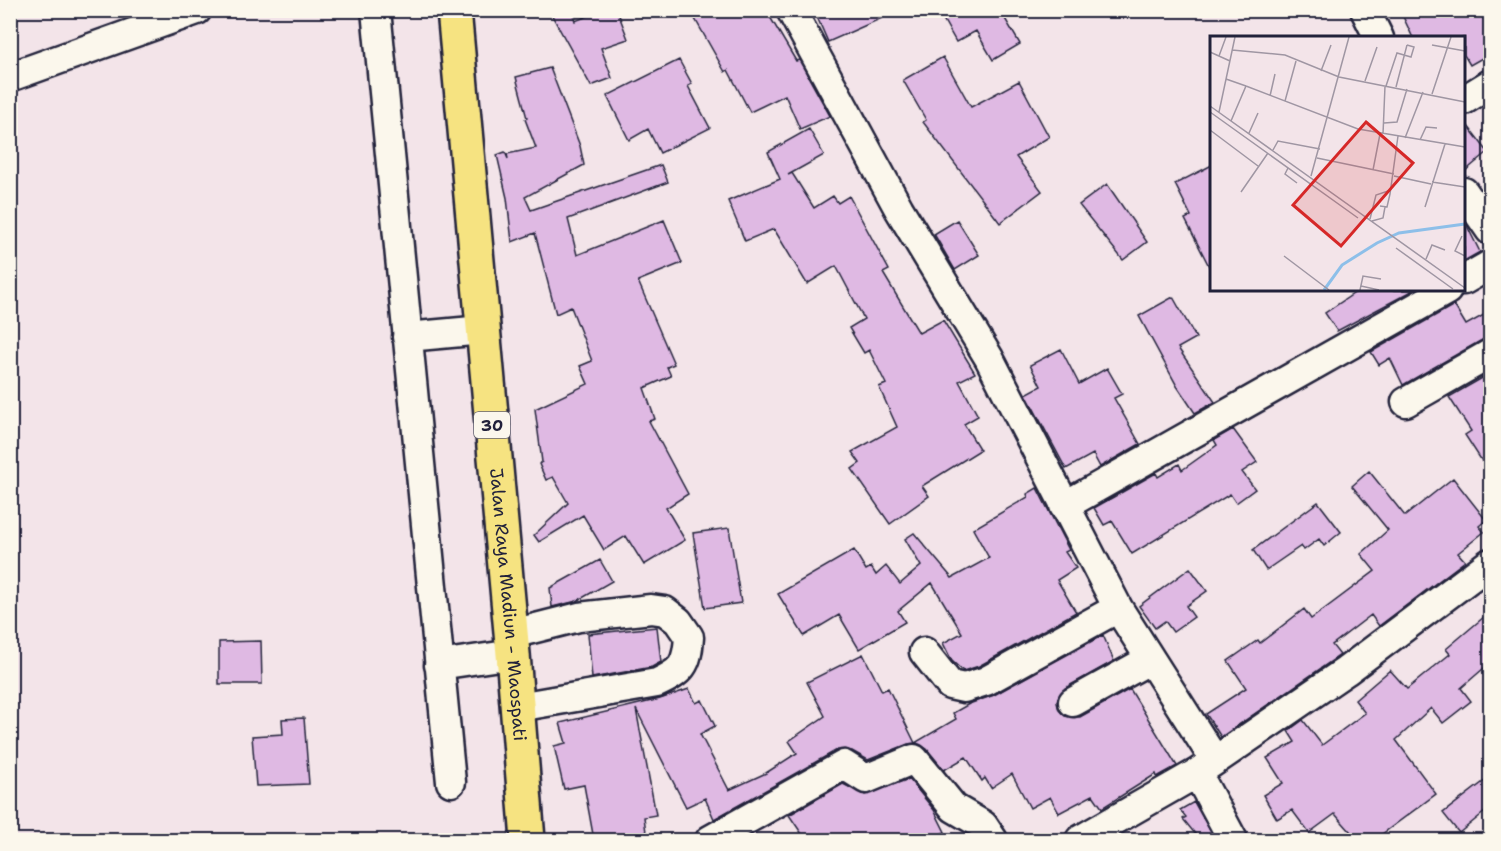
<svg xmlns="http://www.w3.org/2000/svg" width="1501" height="851" font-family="'Shantell Sans',sans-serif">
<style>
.building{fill:#dfb9e3;stroke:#22223b;stroke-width:1.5}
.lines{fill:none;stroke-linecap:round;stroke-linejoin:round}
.minor-casing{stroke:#22223b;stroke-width:33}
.highway-casing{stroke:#22223b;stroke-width:38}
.minor{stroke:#fbf7ec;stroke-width:28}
.highway{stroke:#f6e381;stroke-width:33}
.labels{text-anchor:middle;stroke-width:6;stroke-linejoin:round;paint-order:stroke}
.shield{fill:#fbf7ec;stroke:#636270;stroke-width:1.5}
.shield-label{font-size:16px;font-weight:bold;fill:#22223b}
.street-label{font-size:18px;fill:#22223b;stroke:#fbf7ec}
.inset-river{fill:none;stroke:#8dbfe9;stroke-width:3}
.inset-road{fill:none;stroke:#9f96a3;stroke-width:1.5}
.view{fill:#d62828;fill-opacity:0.15;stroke:#d62828;stroke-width:3}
.inset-edge{fill:none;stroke:#22223b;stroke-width:3}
</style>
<rect width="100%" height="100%" fill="#f3e4e9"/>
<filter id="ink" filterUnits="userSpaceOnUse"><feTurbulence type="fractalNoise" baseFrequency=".0167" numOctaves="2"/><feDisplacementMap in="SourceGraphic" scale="12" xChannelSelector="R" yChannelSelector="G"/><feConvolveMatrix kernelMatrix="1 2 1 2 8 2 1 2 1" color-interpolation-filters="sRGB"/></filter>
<g filter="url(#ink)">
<!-- building -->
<path class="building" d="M549 10H572L575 21 604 10H617L628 39 601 48 612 78 591 86Z
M690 10H766L796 61 799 60 830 116 800 129 785 95 750 112 728 70 725 72Z
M814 10H900L828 42Z
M938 10H1000L1020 44 993 60 976 31 956 42Z
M1400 10H1491V53L1470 65 1464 55V38H1413Z
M943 57 971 107 1019 81 1049 137 1016 157 1042 191 1000 223 923 122 926 120 903 80Z
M679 60 692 84 688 86 710 128 660 153 648 129 629 140 607 96Z
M550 68 580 146 584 165 525 197 531 210 661 165 668 182 568 219 577 255 664 220 682 263 638 281 674 364 667 367 671 376 644 388 655 419 649 421 688 494 666 508 685 540 644 565 626 536 604 550 583 515 539 542 534 535 568 503 553 477 546 480 539 464 542 462 535 409 588 384 580 366 592 361 571 307 556 314 535 233 512 242 507 198 497 155 505 152 508 159 507 154 536 148 525 119 527 118 516 77Z
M1464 121 1488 152 1464 172Z
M809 129 824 155 788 175 792 173 814 208 833 196 838 203 849 196 889 270 883 273 919 333 943 320 975 373 959 381 978 416 964 424 980 450 922 486 929 496 890 524 852 469 860 463 852 452 897 427 879 387 886 384 869 350 864 353 849 328 864 319 836 266 807 284 774 229 745 241 728 201 780 179 768 152Z
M1212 165V272L1185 219 1191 216 1175 184Z
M1107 184 1147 242 1123 260 1079 205Z
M957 220 979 255 955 270 934 234Z
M1464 220 1480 252 1464 261Z
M1359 290H1414L1337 331 1325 313Z
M1173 297 1196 338 1178 348 1215 402 1195 413 1177 386 1139 316Z
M1454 305 1466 325 1491 311V338L1482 340 1403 385 1390 358 1379 365 1371 352Z
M1061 349 1079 384 1107 368 1122 394 1114 398 1140 444 1100 467 1093 454 1066 469 1026 394 1041 386 1030 365Z
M1491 373V475L1465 435 1471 431 1449 397Z
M1233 429 1257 462 1242 472 1255 489 1236 503 1230 494 1132 554 1112 521 1104 525 1094 508 1156 473 1158 477 1179 464 1182 470 1217 445 1214 440Z
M1369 471 1405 516 1453 478 1486 520 1479 526 1484 532 1458 553 1465 561 1379 626 1371 615 1332 645 1340 655 1221 737 1206 714 1246 688 1228 661 1258 640 1260 643 1304 609 1311 619 1375 571 1361 554 1388 530 1352 486Z
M1037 488 1069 550 1065 552 1076 568 1057 580 1076 612 979 666 963 671 952 661 943 643 962 633 932 583 898 611 905 622 859 649 839 615 804 636 778 594 854 550 866 570 871 567 876 575 886 566 900 584 921 566 905 539 914 533 952 578 989 558 973 529 1028 497 1027 494Z
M1318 502 1341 532 1324 546 1319 539 1304 550 1301 546 1266 570 1253 550Z
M729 528 741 603 705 608 693 533Z
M600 560 612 581 577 601 552 607 550 588Z
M1190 568 1207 591 1186 606 1194 617 1173 632 1165 621 1155 628 1139 606Z
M1491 611V662L1461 688 1471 701 1443 723 1431 708 1396 740 1436 794 1374 840H1358L1335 814 1309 833 1292 810 1277 819 1263 795 1283 783 1267 758 1295 742 1288 731 1303 720 1322 745 1365 713 1355 700 1390 670 1407 689 1450 654 1446 649Z
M657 627 661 662 652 667 592 678 588 634Z
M1103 635 1114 661 1065 688 1057 701 1059 710 1065 716 1080 717 1130 689 1177 766 1157 777 1156 774 1102 808 1093 795 1059 813 1050 797 1030 808 1012 774 991 788 985 778 982 781 966 757 944 770 927 749 917 743 908 744 868 760 852 751 837 750 714 819 705 798 686 807 636 709 656 815 644 817 647 840H594L584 785 564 789 554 746 566 743 560 723 660 699 689 689 696 703 702 700 715 726 700 734 729 790 766 773 797 753 789 741 825 716 807 682 863 654 882 691 888 688 915 743 956 719 953 713 969 704 994 695Z
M261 641 262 684H219V642Z
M304 718 309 784 256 786 252 736 283 734 282 719Z
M1491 776V807L1459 833 1443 813Z
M909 779 934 810 945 832 928 840H806L789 815 843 784 865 795Z
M1194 802 1215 840H1200L1183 819 1186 817 1180 810Z"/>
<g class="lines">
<defs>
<path id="minor" d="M376 10 451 782
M791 10 899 209 989 358 1118 608 1214 759
M1365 10 1379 38
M10 77 197 10
M1464 100 1490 84
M1464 192 1490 230
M1464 280 1490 265
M407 337 483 330
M1406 402 1490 354
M1064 506 1447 290
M512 634 579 617 651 609 665 611 678 621 689 637C687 666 682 671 657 683L518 707
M924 652 950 685 964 688 986 681 1118 608
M439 665 513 654
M1073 702 1149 660
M1197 773 1233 840
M710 840 844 765 866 779 914 759 954 808 983 825 993 840
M1080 840 1197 773 1346 671 1490 563"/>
<g id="highway">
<path id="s1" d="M454 10 513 654 528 840"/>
</g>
</defs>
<!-- minor casing -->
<use href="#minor" class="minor-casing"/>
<!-- highway casing -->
<use href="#highway" class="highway-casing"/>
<!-- minor -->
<use href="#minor" class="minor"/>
<!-- highway -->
<use href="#highway" class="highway"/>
</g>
</g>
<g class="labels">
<!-- shield labels -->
<rect class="shield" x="474" y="412" width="36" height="26" rx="4.5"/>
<g class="shield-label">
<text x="492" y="431">30</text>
</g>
<!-- street labels -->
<g class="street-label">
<text dy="6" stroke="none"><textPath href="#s1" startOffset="597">Jalan Raya Madiun - Maospati</textPath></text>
</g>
</g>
<!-- overview -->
<g transform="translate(1210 36)">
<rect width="255" height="255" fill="#f3e4e9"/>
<path class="inset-river" d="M114 254 132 229 167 207 189 197 255 188"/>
<path class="inset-road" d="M222 9 255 15M22 14 75 19 129 41 255 66M0 16 20 25M9 20 16 1M111 35 121 9M16 43 36 50M155 45 167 11M176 50 187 17 201 21 204 11 197 9M186 51 197 9M222 58 241 1M60 60 65 38M75 65 86 25M0 70 255 252M0 76 148 182M9 76 25 1M21 85 36 50 148 93 255 111M174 87 187 86 197 53M0 94 48 130M39 97 48 77M173 98 175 50M195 102 213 56M210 104 216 91 227 92M63 114 68 105 110 113M107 122 184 138M78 132 75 138 87 147M163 134 170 98M101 140 139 1M184 140 221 148M222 146 255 151M31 156 58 117M170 170 177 171 180 158 188 100M215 171 235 108M160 183 166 159 181 154M162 185 173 182 175 171M252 200 245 215 255 220M186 212 243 253M74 220 119 254M216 223 222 209 235 214M151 250 169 254M150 254 153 240 171 243"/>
<path class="view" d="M156 86 203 127 131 210 83 169Z"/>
<rect width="255" height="255" class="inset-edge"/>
</g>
<!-- margin -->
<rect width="1501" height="851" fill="none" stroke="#fbf7ec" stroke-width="36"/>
<rect x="18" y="18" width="1465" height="815" fill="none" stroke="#22223b" stroke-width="2" filter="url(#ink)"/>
</svg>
